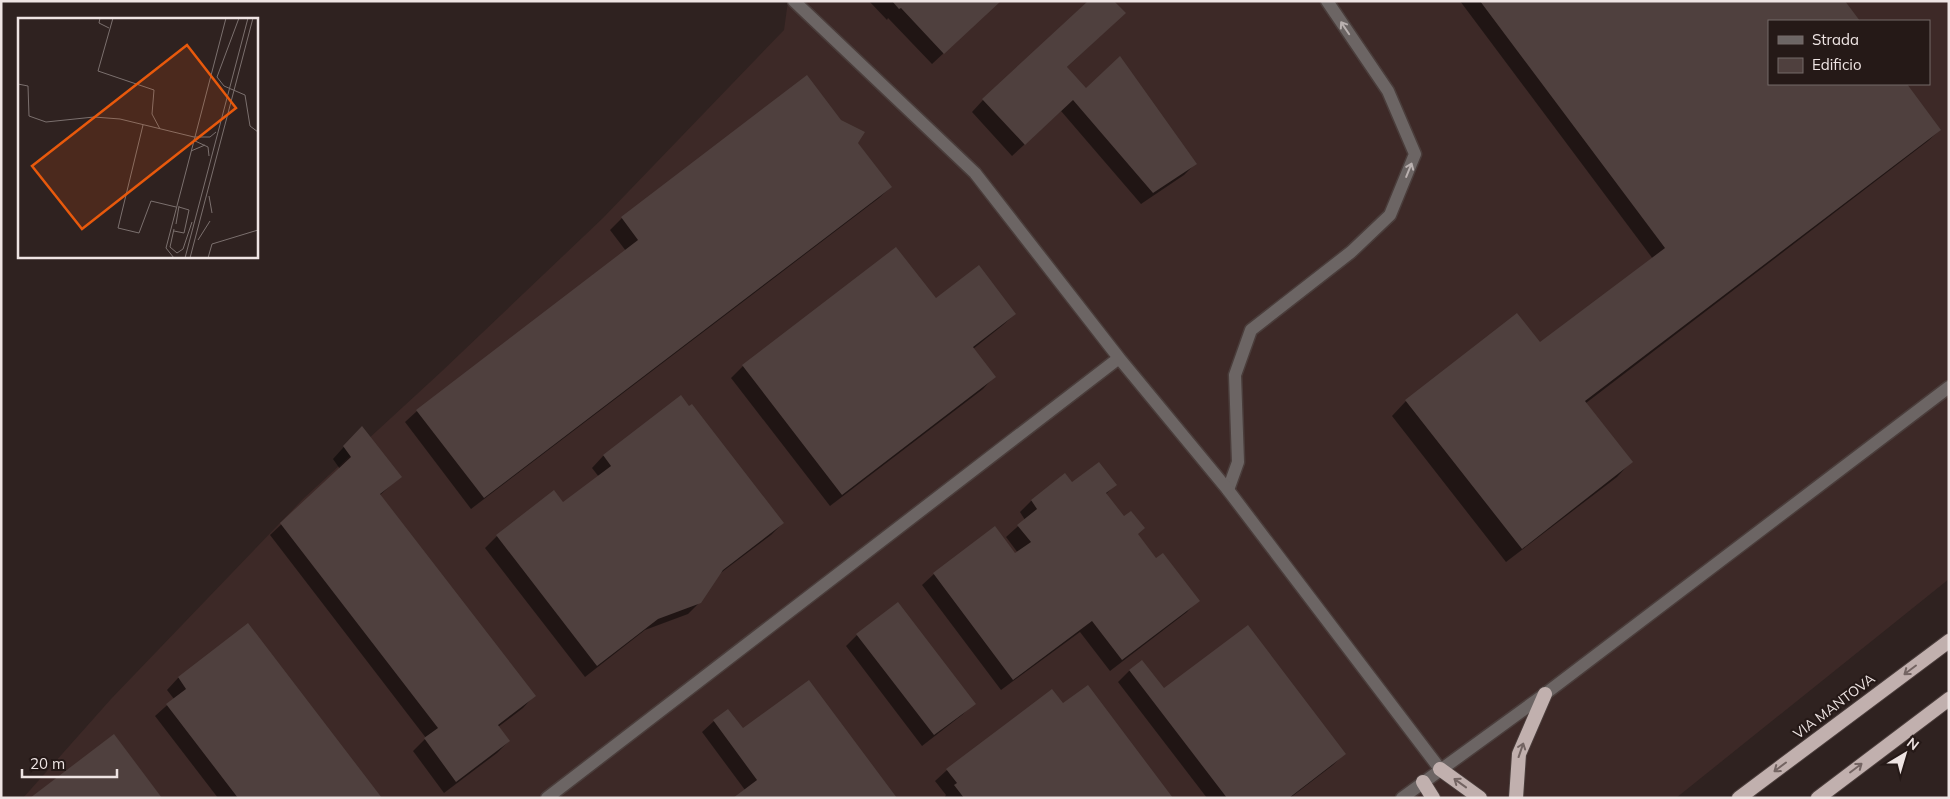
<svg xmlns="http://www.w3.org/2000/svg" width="1950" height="799" font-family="Mulish,sans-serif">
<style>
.built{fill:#3d2927;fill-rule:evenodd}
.shadow{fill:#0007}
.building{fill:#4f403e}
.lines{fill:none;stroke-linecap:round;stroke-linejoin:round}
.service-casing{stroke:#4a3d3b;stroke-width:15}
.minor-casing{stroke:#4a3d3b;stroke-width:15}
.trunk-casing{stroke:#4a3d3b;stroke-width:16}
.service{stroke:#6c6564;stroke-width:12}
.minor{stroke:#6c6564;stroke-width:12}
.trunk{stroke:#c1b0ae;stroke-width:14}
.oneway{stroke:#bab1b0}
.oneway2{stroke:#736462}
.labels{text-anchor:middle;stroke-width:4.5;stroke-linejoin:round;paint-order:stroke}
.street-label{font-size:14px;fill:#eee4e3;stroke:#251917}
.inset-road{fill:none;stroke:#7b706e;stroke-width:1}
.view{fill:#e8590c;fill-opacity:0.15;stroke:#e8590c;stroke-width:2.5}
.inset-edge{fill:none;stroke:#eee4e3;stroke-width:2.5}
</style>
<rect width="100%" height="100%" fill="#2f2220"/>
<!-- built -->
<path class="built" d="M788 1H1949V579L1676 798H23L111 699 303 499 441 372 603 218 784 30ZM1769 21H1929V84H1769Z"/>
<!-- shadow -->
<path class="shadow" d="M869 1H1000L932 64 888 18 887 20Z
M1460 1H1843L1858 21H1769V84H1905L1940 130 1928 141 1586 403 1631 462 1617 477 1506 562 1392 416 1406 401 1540 344 1653 259Z
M1112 25 1066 68 1086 90 1196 163 1184 175 1141 204 1061 111 1012 156 972 112 983 100Z
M807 77 891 187 879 198 471 509 405 422 417 411 626 251 610 230 622 218Z
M896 249 936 300 1015 314 1003 325 973 349 994 377 983 389 830 506 731 378 743 366Z
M681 397 783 523 771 535 718 575 700 602 688 614 645 630 585 677 485 548 497 536 554 492 563 504 599 477 592 468 603 456Z
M351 439 400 477 380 495 534 696 523 708 498 727 509 741 497 753 444 793 413 751 426 738 270 535 340 469 333 459Z
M1064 475 1072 484 1115 485 1105 495 1156 560 1198 600 1187 612 1110 671 1080 632 1001 690 922 585 934 574 1015 555 1018 553 1006 537 1025 520 1020 512 1031 501Z
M248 625 381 798H218L155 716 174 699 167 690 178 678Z
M857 635 974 703 962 715 922 746 846 646Z
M1130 670 1164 690 1344 754 1333 765 1290 798H1207L1118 682Z
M1063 705 1172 798H944L946 795 935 781 947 770Z
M714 721 743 730 896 798 745 790 702 732Z"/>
<!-- building -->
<path class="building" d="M892 1H1001L944 54 901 8 899 9Z
M1088 1H1114L1126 13 1067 67 1086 88 1120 56 1197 164 1153 193 1073 100 1025 145 982 99Z
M1480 1H1845L1860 21H1769V84H1907L1941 130 1585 401 1633 462 1522 549 1405 400 1517 313 1540 342 1665 248Z
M807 75 841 120 865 132 858 143 892 187 484 498 416 410 638 240 621 217Z
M896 247 936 298 979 265 1016 314 973 347 996 377 842 495 742 365Z
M681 395 689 406 692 404 784 523 723 570 701 603 658 619 597 666 496 535 554 490 563 502 611 466 603 455Z
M362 426 402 477 380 494 536 696 498 725 510 741 456 782 424 738 438 728 280 523 351 457 343 446Z
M1099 462 1117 485 1106 493 1124 516 1131 511 1145 528 1138 534 1156 558 1163 553 1200 601 1122 660 1092 621 1013 680 933 573 995 526 1015 553 1031 542 1017 525 1037 509 1031 500 1065 473 1072 482Z
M898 602 976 704 934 735 856 634Z
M248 623 382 798H238L166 704 186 689 178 677Z
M1248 625 1346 754 1289 798H1227L1129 670 1142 660 1164 688Z
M809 680 897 798H733L757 780 713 720 728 709 743 728Z
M1088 685 1173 798H964L954 785 957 783 946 769 1052 689 1063 703Z
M114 734 162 798H30Z"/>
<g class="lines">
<defs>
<path id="service" d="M1228 490 1238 462 1235 375 1251 330 1351 252 1390 215 1415 154 1388 91 1327 1"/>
<path id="minor" d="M794 1 975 173 1119 358 1228 490 1440 769
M547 798 1119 358
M1402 798 1545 694 1949 387"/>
<path id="trunk" d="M1440 769 1480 798
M1423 782 1433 798
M1516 798 1519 754 1545 694
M1739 798 1949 641
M1818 798 1949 699"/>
</defs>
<!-- service casing -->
<use href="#service" class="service-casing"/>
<!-- minor casing -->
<use href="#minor" class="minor-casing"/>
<!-- trunk casing -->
<use href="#trunk" class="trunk-casing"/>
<!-- service -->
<use href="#service" class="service"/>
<!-- minor -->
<use href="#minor" class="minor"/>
<!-- trunk -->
<use href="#trunk" class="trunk"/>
</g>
<!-- one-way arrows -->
<defs><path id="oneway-shaft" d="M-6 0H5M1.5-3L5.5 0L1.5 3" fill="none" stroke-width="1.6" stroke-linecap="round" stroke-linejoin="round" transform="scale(1.25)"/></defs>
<g class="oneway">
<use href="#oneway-shaft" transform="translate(1345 28) rotate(-124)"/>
<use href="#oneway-shaft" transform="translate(1409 170) rotate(-68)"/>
</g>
<g class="oneway2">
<use href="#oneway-shaft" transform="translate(1910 670) rotate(143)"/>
<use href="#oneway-shaft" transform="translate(1521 750) rotate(-71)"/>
<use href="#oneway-shaft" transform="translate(1780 767) rotate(143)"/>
<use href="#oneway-shaft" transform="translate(1856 768) rotate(-37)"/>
<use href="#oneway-shaft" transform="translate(1460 783) rotate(-144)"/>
</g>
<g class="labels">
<!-- street labels -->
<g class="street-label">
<text transform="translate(1834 706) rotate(-37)" y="5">VIA MANTOVA</text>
</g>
</g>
<!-- overview -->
<g transform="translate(18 18)">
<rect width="240" height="240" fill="#2f2220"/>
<path class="inset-road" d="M82 0 81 5 91 10M95 0 80 53 136 72 134 96 142 111M221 0 199 59 206 68 227 77 232 108 240 114M0 66 10 68 11 98 28 104 76 99 102 101 176 119M125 107 100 210 121 215 133 183 158 189M176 119H192L198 114M175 122 190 129 191 138M173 133 187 127M191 178 194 195M158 206 161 188M156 211 152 229 159 235 165 231 174 204M156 213 166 215 171 192 161 189M180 222 192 203M156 240 148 230 208 0M167 240 230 0M172 240 235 0M190 240 194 226 240 212"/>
<path class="view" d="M169 27 218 90 64 211 14 148Z"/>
<rect width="240" height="240" class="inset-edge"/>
</g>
<!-- border -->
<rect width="1950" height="799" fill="none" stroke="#eee4e3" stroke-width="5"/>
<!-- legend -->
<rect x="1768" y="20" width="162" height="65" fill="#251917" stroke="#756a69"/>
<rect x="1778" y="36" width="25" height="8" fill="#6c6564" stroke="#756a69"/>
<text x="1812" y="45" font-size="15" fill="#eee4e3">Strada</text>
<rect x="1778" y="58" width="25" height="15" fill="#4f403e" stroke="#756a69"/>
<text x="1812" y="70" font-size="15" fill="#eee4e3">Edificio</text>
<!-- north arrow -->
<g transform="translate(1905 754) rotate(38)" stroke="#251917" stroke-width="4" paint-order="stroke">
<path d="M0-4L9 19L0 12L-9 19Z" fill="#eee4e3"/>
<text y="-8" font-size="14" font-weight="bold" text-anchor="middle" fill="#eee4e3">N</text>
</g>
<!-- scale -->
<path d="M22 769v8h95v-8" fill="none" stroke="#eee4e3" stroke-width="2.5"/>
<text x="30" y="769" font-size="15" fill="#eee4e3" stroke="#251917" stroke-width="4" paint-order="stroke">20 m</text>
</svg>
